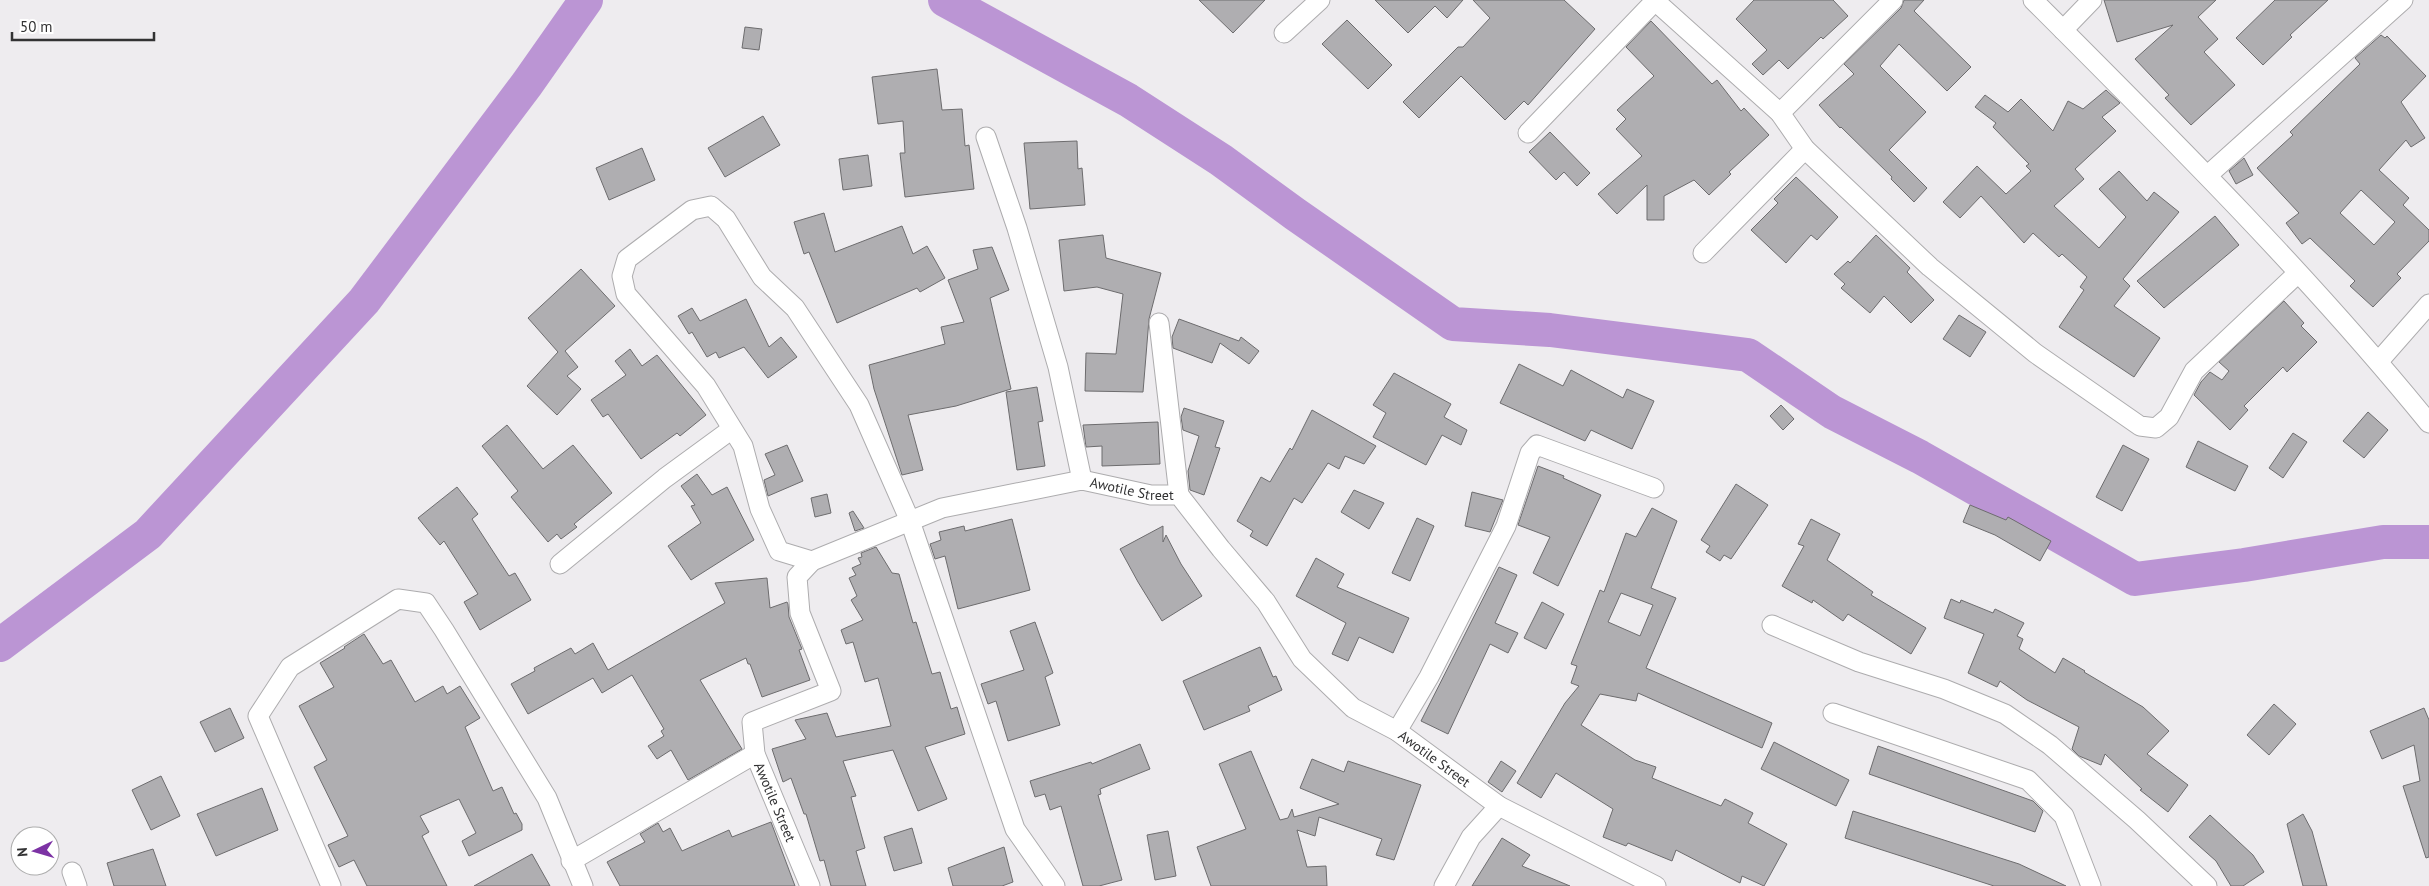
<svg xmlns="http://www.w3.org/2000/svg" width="2429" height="886" font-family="'PT Sans',sans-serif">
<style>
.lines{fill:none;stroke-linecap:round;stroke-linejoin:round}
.river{stroke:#bb95d4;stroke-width:34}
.building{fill:#afaeb1;stroke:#6d6c6e;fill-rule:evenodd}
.minor-casing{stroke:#adacae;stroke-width:21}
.minor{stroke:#fff;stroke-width:19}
.labels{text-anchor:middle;stroke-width:4;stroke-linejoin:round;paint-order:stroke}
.street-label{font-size:14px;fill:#323233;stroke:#fff}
</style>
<rect width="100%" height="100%" fill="#eeecef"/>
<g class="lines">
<!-- river -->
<path class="river" d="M945 0 1128 100 1221 160 1295 214 1453 324 1550 330 1748 355 1832 412 1920 457 2135 579 2244 565 2383 542H2429
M0 645 148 534 364 301 527 84 586 0"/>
</g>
<!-- building -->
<path class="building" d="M1199 0H1265L1233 33Z
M1375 0H1463L1447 18 1435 6 1408 33Z
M1473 0H1564L1595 29 1528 105 1524 101 1505 120 1461 76 1419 118 1403 102 1458 47H1463L1490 18Z
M1754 0H1833L1848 16 1823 39 1821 37 1788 69 1779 60 1763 75 1752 64 1767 50 1736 19Z
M1904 0H1924L1914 11 1971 67 1947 91 1899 44 1880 66 1926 112 1889 150 1927 188 1914 202 1891 179 1892 177 1841 127 1840 128 1819 105 1854 74 1844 64 1901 8Z
M2104 0H2216L2198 17 2218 39 2204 52 2235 85 2191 125 2165 98 2169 95 2135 59 2173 25 2117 42Z
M2275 0H2328L2290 35 2292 37 2263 65 2236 38Z
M1347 20 1392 65 1368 89 1322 44Z
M1651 21 1712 84 1717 80 1741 111 1744 108 1769 135 1729 172 1731 174 1709 195 1694 180 1664 196V220H1647V185L1617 214 1598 194 1642 156 1616 129 1626 119 1617 110 1654 76 1626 47Z
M745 27 762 29 759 50 742 48Z
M2381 35 2385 38 2387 36 2426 76 2401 102 2425 138 2411 147 2406 140 2379 170 2409 198 2403 205 2429 230V241L2397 274 2401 278 2373 307 2350 286 2355 281 2310 238 2302 244 2286 223 2299 213 2257 168 2293 135 2290 132 2360 64 2355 58ZM2361 190 2395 222 2374 245 2340 213Z
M937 69 942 110 962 109 965 146 969 145 974 189 905 197 900 153H905L903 121 878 124 872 77Z
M2106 90 2120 103 2102 117 2116 131 2075 169 2084 179 2054 206 2099 248 2126 217 2099 189 2119 171 2147 201 2154 192 2179 212 2123 279 2130 286 2114 306 2160 338 2134 377 2059 327 2084 290 2080 287 2087 277 2062 254 2059 257 2033 233 2024 243 1981 196 1960 218 1943 202 1977 166 2006 194 2031 171 2026 166 2029 164 1993 127 1996 123 1975 107 1985 95 2008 112 2021 99 2053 131 2068 101 2083 109Z
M763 116 780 145 725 177 708 148Z
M1550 132 1590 173 1577 186 1564 172 1556 180 1529 152Z
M1077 141 1078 169 1082 168 1085 205 1030 209 1024 143Z
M642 148 655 180 609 200 596 168Z
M868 155 872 186 843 190 839 159Z
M2244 158 2253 175 2236 184 2229 171Z
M1796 177 1838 217 1817 240 1811 235 1786 263 1751 230 1778 203 1774 199Z
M824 213 835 252 902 226 913 254 927 246 945 278 920 292 917 288 837 323 809 252 804 254 794 222Z
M2215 216 2239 245 2164 308 2137 281Z
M1103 235 1106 258 1161 273 1149 319 1143 392 1085 391 1086 353 1116 354 1123 294 1097 287 1064 291 1059 240Z
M1876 235 1910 268 1907 272 1934 300 1911 323 1884 296 1870 313 1841 288 1845 284 1834 274 1848 261 1850 263Z
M992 247 1009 290 990 298 1011 389 956 406 908 415 923 470 902 475 874 389 869 365 945 344 941 327 964 322 948 280 978 269 973 250Z
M581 269 615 306 565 351 578 367 567 376 581 389 557 415 527 386 558 352 528 318Z
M746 299 769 347 781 337 797 357 768 378 744 347 719 358 716 352 707 357 692 332 689 334 678 316 692 308 700 321Z
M2284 301 2304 323 2301 326 2317 342 2287 372 2283 367 2244 406 2248 410 2230 430 2194 395 2201 382 2210 372 2222 380 2229 371 2219 362Z
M1959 315 1986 332 1970 357 1943 339Z
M1179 319 1239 341 1241 337 1259 351 1249 364 1220 343 1212 363 1173 348 1172 337Z
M630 349 642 366 657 355 706 415 680 436 677 433 641 459 608 414 603 417 591 400 626 375 615 361Z
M1519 364 1563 386 1571 370 1623 398 1627 389 1654 401 1632 449 1591 430 1585 441 1500 403Z
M1394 373 1451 404 1444 417 1467 430 1461 445 1442 435 1426 465 1373 437 1386 413 1373 405Z
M1037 387 1043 421 1038 422 1045 466 1017 470 1006 392Z
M1781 405 1794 419 1783 430 1770 416Z
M1184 408 1224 421 1215 447 1220 448 1204 495 1190 490 1188 471 1199 436 1183 430 1181 417Z
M1312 410 1376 446 1364 464 1345 456 1339 469 1328 463 1302 503 1294 498 1267 546 1250 536 1253 531 1237 521 1261 477 1270 482 1290 448 1292 450Z
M2368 412 2388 430 2364 458 2343 441Z
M1158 422 1160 464 1102 466V446L1086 447 1083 425Z
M507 425 543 469 573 445 612 493 574 524 577 527 561 539 557 534 548 542 511 497 518 491 482 446Z
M2293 433 2307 442 2283 478 2269 468Z
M2198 441 2248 466 2235 491 2186 467Z
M787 445 803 481 768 496 764 480 775 475 765 454Z
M2123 445 2149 459 2122 511 2096 497Z
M1538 466 1564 476 1563 478 1601 495 1558 586 1533 573 1550 537 1518 525Z
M697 474 712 495 727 487 754 540 691 580 668 546 701 523 691 506 695 505 681 486Z
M1736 484 1768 505 1731 559 1724 555 1720 561 1706 552 1710 546 1701 540Z
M457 487 478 514 472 519 509 576 515 573 531 600 480 630 464 602 478 594 444 541 440 545 418 518Z
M1354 490 1384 503 1369 529 1341 512Z
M1472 492 1503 500 1490 532 1465 526Z
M827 494 831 513 815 517 811 498Z
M1970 505 2006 520 2008 517 2051 541 2040 561 1995 535 1963 522Z
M1652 508 1677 521 1651 588 1676 598 1646 668 1772 723 1762 748 1638 693 1636 701 1600 694 1581 725 1635 760 1656 767 1652 778 1721 806 1725 799 1753 813 1748 823 1787 844 1764 886 1742 876 1740 883 1676 850 1672 861 1628 843 1626 846 1603 837 1613 809 1556 773 1541 798 1517 783 1565 703 1579 686 1571 683 1577 666 1571 664 1600 590 1604 592 1626 533 1636 537ZM1621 593 1653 605 1640 636 1608 622Z
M853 511 864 528 855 531 849 513Z
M1417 518 1434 526 1410 581 1392 573Z
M1012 519 1030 590 958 609 945 556 935 559 930 544 941 540 939 532 964 526 965 531Z
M1811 519 1840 534 1827 560 1873 592 1871 595 1926 628 1911 654 1848 614 1843 621 1813 600 1812 603 1782 586 1804 546 1798 544Z
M1163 526V542L1166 535 1181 564 1202 596 1162 621 1138 582 1120 549Z
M876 547 892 573 899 574 913 623 916 622 932 674 940 672 951 709 957 707 965 734 925 747 947 799 918 811 893 750 843 761 856 796 851 797 865 848 856 851 866 886H831L824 860 820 861 806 814H804L791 778 783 782 772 749 806 739 795 720 827 713 836 737 891 726 878 678 865 682 853 642 846 644 841 630 863 620 851 600 857 596 849 578 856 575 852 568 861 564 858 558 862 557 861 553Z
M1316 558 1344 574 1337 587 1409 618 1393 653 1359 637 1348 661 1332 654 1346 623 1296 596Z
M1499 567 1517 575 1495 623 1518 633 1508 653 1490 644 1448 734 1421 721Z
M767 578 770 608 787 602 788 604 789 617 802 649 799 650 810 680 762 697 750 664H748L746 658 700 680 742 749 688 780 671 750 657 759 648 746 664 736 661 731 664 729 632 675 602 693 593 678 528 714 511 684 535 671 534 668 571 648 575 654 593 643 608 670 725 603 715 583Z
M1951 599 1960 603 1961 600 1993 613 1995 609 2024 623 2017 636 2023 639 2019 649 2055 673 2063 658 2085 671 2084 672 2143 707 2169 731 2147 754 2188 785 2168 812 2140 790 2142 789 2105 754 2101 765 2079 756 2072 749 2079 727 2027 700 2000 681 1997 687 1968 673 1984 634 1944 618Z
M1542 602 1564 614 1546 649 1524 638Z
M1035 622 1053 673 1045 677 1060 725 1008 741 996 701 988 704 981 684 1024 670 1010 631Z
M364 634 383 664 391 660 415 702 443 686 447 694 460 686 480 718 465 727 493 791 502 787 514 814 516 813 522 824V830L469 856 462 841 476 833 459 799 420 816 429 832 422 836 447 886H367L354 860 339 867 328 845 348 836 314 767 327 760 299 706 334 687 320 663 345 648 344 647Z
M1260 647 1273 677 1276 676 1282 690 1248 706 1250 711 1204 730 1183 681Z
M2274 704 2296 724 2269 755 2247 735Z
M230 708 244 738 215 752 200 722Z
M2424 708 2429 720V857L2426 858 2403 786 2420 781 2414 745 2382 759 2370 731Z
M1774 742 1849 780 1836 806 1761 769Z
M1140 744 1150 769 1100 789 1101 794 1098 795 1122 880 1099 886H1083L1061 806 1050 810 1045 794 1035 797 1030 781 1091 762 1092 764Z
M1878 746 2033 801 2043 811 2035 832 1869 774Z
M1251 751 1280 820 1288 818 1292 809 1294 817 1339 804 1300 788 1312 759 1344 772 1348 761 1421 785 1394 860 1376 855 1382 839 1319 817 1315 836 1297 830 1307 867 1326 866 1327 886H1211L1197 847 1246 829 1219 764Z
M1501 761 1516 771 1502 792 1488 782Z
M161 776 180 816 151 830 132 790Z
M262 788 278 830 216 856 197 814Z
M1853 811 2019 864 2066 886H1994L1845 838Z
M2303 814 2312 831 2327 886H2303L2287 824Z
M2210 815 2253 855 2264 872 2243 886H2231L2216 861 2189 837Z
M771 822 795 886H620L607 862 645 842 640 834 658 823 663 832 670 828 682 851 729 830 732 837Z
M912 828 922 863 894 871 884 837Z
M1168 831 1176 876 1155 880 1147 835Z
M1502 838 1530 855 1522 866 1570 886H1472Z
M1004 847 1013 882 1002 886H953L948 868Z
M153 849 166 886H114L107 863Z
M532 854 550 886H474Z"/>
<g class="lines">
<defs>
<g id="minor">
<path d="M1654 0 1780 113 1805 149 1930 267 2035 353 2140 426 2156 428 2169 417 2194 371 2298 273"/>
<path d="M2033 0C2170 137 2307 273 2429 423"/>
<path d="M2063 30 2092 0"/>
<path d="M1284 33 1320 0"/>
<path d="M1780 113 1893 0"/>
<path d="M1528 133 1655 1"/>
<path d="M986 137 1017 228 1058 367 1082 480"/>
<path d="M2208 175 2403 0"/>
<path d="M1703 253 1805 149"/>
<path d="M1159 323 1179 495"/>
<path d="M2379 361 2429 304"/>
<path d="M812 561 779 551 760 509 743 446 706 386 626 294 622 276 627 259 692 210 711 206 726 219 762 277 795 308 859 405 910 521 1015 829 1055 886"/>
<path d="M560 564 665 478 732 429"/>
<path d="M1772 625 1859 662 1944 689 2005 714 2050 745 2137 820 2207 886"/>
<path d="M1833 713 2028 780 2064 816 2091 886"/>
<path d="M1397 731 1429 677 1506 526 1530 453 1537 445 1654 488"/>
<path d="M571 861 755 754"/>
<path d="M72 872 77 886"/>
<path d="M331 886 258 716 290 667 398 599 426 603 444 630 547 798 583 886"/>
<path id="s1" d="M810 886 755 754 752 722 831 691 800 613 797 577 812 561 942 508 1082 480 1151 495H1179L1221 549 1266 602 1302 659 1353 708 1397 731 1499 806 1656 886"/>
<path d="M1444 886 1471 837 1499 806"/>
</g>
</defs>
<!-- minor casing -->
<use href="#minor" class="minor-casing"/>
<!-- minor -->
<use href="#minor" class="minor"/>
</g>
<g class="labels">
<!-- street labels -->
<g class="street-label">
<text dy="5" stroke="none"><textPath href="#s1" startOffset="736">Awotile Street</textPath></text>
<text dy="5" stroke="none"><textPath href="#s1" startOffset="1156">Awotile Street</textPath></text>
<text transform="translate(775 802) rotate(67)" y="5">Awotile Street</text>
</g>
</g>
<!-- north arrow -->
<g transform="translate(35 851) rotate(265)"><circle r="24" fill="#ffffff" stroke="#adadad"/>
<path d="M0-4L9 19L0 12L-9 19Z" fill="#7c32a4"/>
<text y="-8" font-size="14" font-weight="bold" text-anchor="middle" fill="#323233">N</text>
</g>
<!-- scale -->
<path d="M12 32v8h142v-8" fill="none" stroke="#323233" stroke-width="2.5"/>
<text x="20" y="32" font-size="15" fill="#323233" stroke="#ffffff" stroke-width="4" paint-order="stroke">50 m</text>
</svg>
